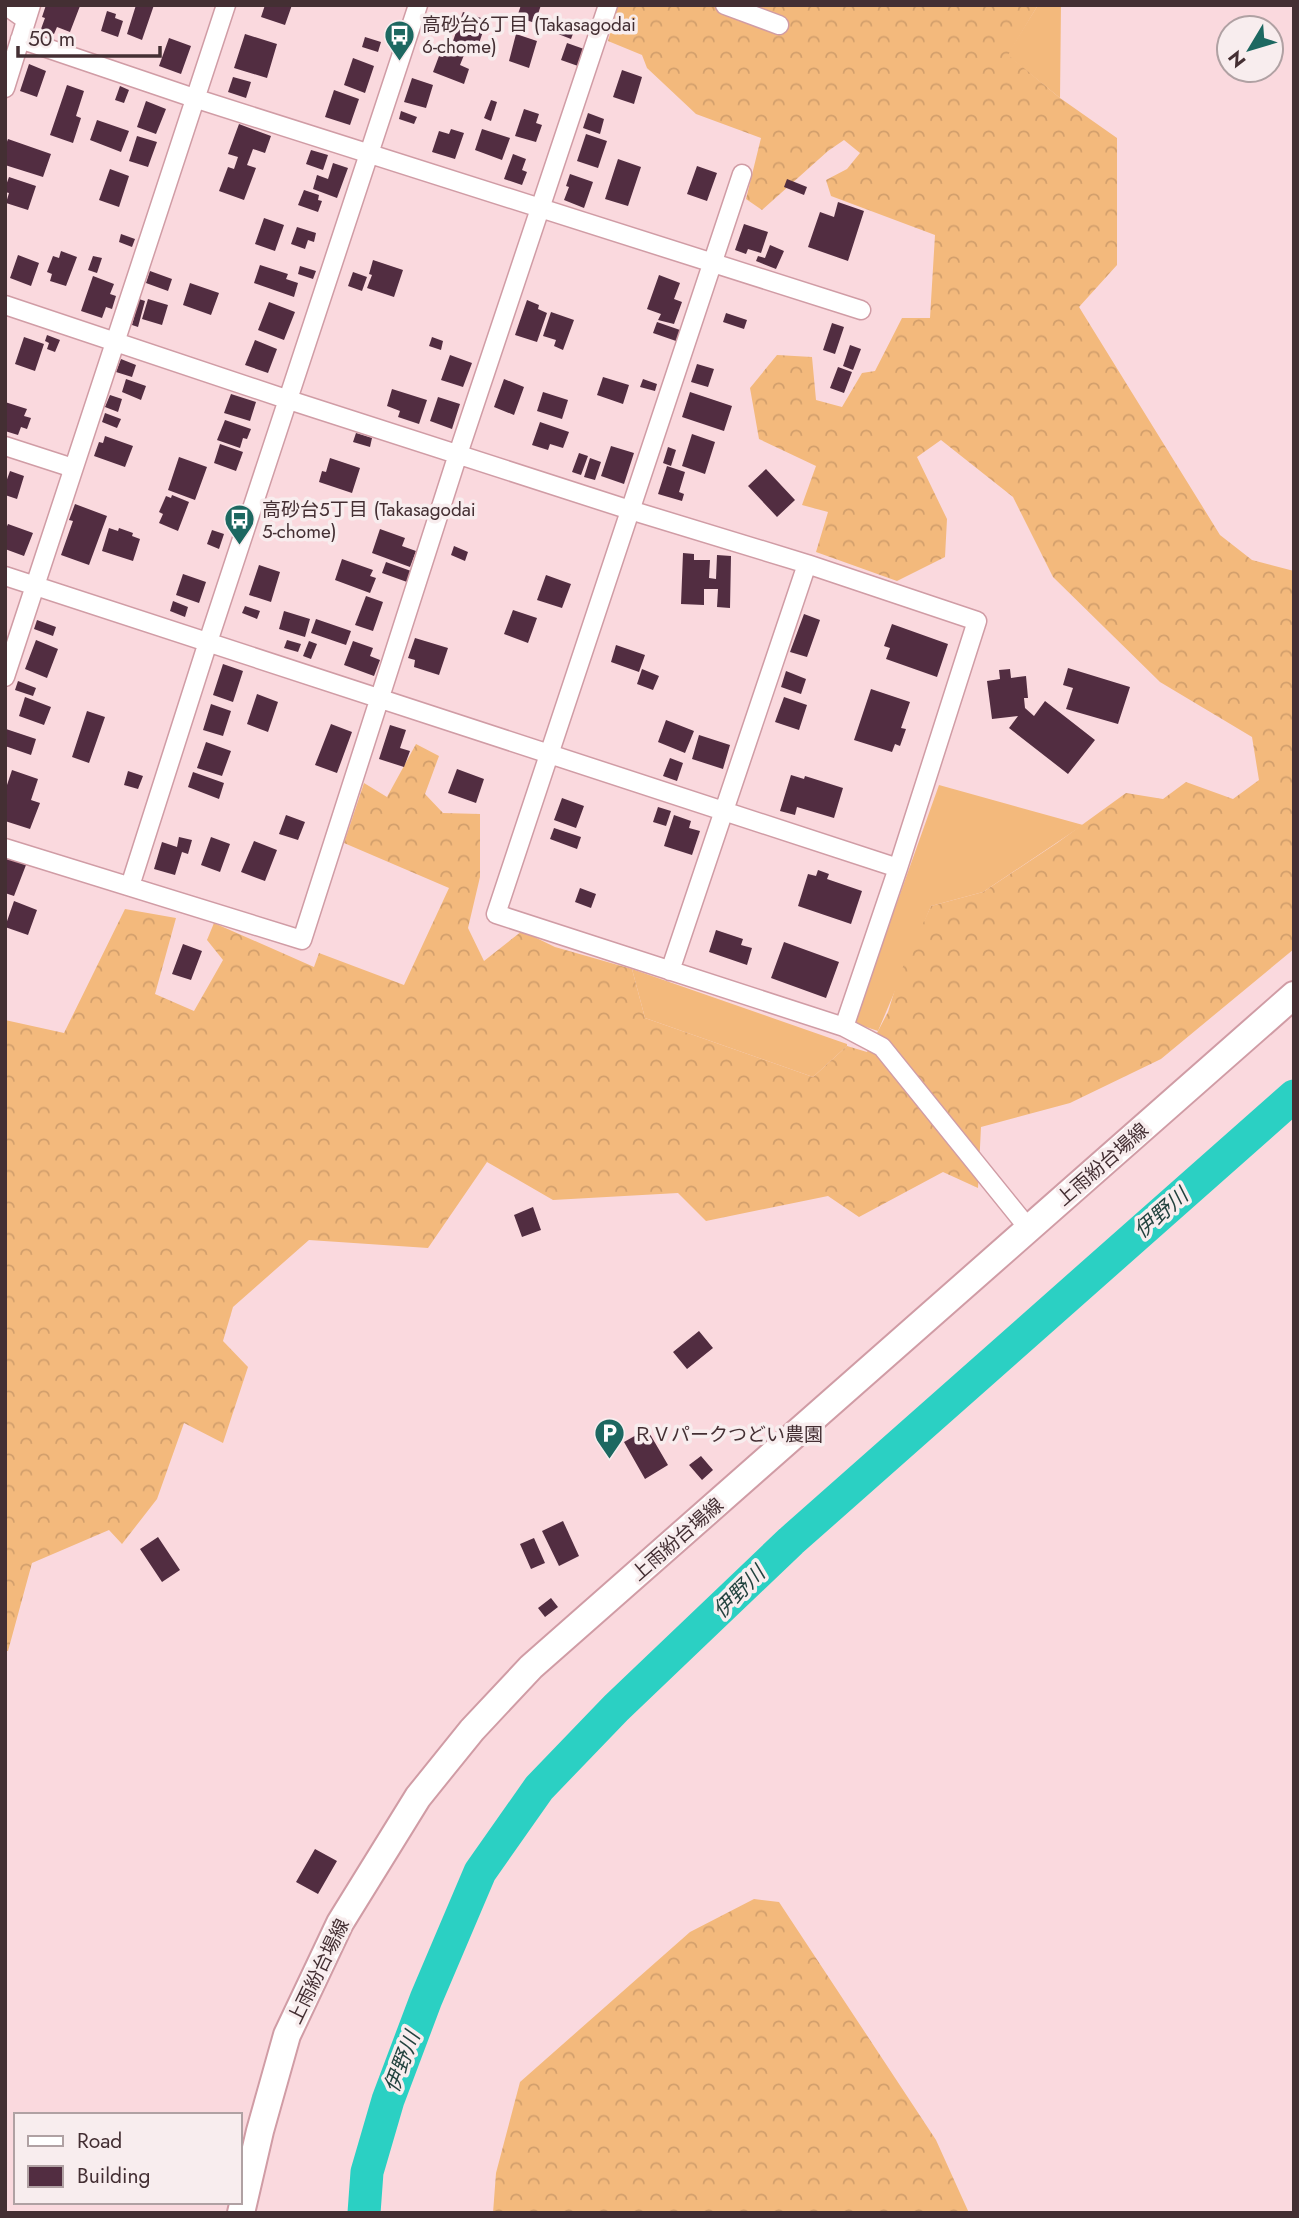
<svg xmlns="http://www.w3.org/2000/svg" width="1299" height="2218" font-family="Jost,'Noto Sans JP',sans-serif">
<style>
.grass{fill:#f3b97c}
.forest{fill:url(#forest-crowns)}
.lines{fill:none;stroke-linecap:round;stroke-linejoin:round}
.river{stroke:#2bd0c3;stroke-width:33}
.building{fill:#522d41}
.minor-casing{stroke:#d09ca5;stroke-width:21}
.secondary-casing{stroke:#d09ca5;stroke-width:30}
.minor{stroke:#fff;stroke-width:18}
.secondary{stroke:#fff;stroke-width:26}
.labels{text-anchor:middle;stroke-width:7;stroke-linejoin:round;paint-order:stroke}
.poi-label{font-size:19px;fill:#442f33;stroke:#f8edee;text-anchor:start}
.street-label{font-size:19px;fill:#442f33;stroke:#f8edee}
.water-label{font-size:21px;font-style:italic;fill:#23433f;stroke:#f8edee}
</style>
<defs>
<pattern id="forest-crowns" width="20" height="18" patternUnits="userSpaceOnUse" patternTransform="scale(1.75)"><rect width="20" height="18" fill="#f3b97c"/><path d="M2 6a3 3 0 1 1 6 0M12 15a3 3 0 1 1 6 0" fill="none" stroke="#d29f6c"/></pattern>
</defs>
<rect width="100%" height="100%" fill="#fad9de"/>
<!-- grass -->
<path class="grass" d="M1038 5H1061L1060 98 1007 55Z
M939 785 1083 825 983 892 931 906 878 1031 854 1023Z
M632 969 847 1044V1046L813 1077 645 1018Z"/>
<!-- forest -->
<path class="forest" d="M618 5H1038L1008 55 1060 98 1117 138V265L1079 307 1220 535 1252 560 1294 571V949L1161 1059 1070 1103 981 1127 978 1188 943 1172 859 1217 828 1196 706 1221 678 1193 553 1200 487 1162 428 1248 309 1240 233 1307 223 1341 248 1367 223 1443 184 1423 157 1499 122 1544 109 1530 32 1563 8 1651H5V1020L64 1033 125 909 176 918 155 994 194 1011 223 960 207 940 214 923 314 967 319 953 404 985 449 888 344 843 364 783 387 797 416 744 439 756 425 794 443 813 480 814V877L468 928 484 961 522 931 555 947 632 969 645 1018 813 1077 847 1046 867 1052 888 1012 900 973 931 906 983 892 1057 843 1126 793 1163 799 1186 782 1233 799 1259 780 1252 737 1160 682 1053 577 1013 497 941 440 917 457 947 519 945 557 897 581 816 552 828 512 802 505 816 466 759 439 750 388 777 355 812 357 816 400 842 407 862 373 875 371 902 318H930L935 235 831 196 826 180 847 169 860 153 844 140 828 151 762 210 746 199 761 138 696 114 647 68 642 55 608 41Z
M754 1899 779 1902 936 2140 969 2213H493L496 2173 520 2082 690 1932Z"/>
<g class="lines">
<!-- river -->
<path class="river" d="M364 2213 367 2172 388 2100 426 1999 480 1872 539 1788 616 1708 791 1541 1294 1096"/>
</g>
<!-- building -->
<path class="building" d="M46 5 80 6 70 32 57 27 54 34 41 29 45 18 42 17Z
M136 5H154L142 40 127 34Z
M265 5H292L285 25 261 17Z
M521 5H541L535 23 517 17Z
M107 11 116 14 115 18 123 21 118 37 101 31Z
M463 12 487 20 477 49 453 41Z
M556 24 574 31 571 39 553 32Z
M245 34 277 44 267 78 234 68Z
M516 34 537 41 529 68 509 61Z
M365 37 381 42 378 52 362 47Z
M169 38 191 46 181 74 159 66Z
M567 43 584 49 578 66 561 60Z
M446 48 464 55 460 65 469 69 464 84 433 72 439 56 443 57Z
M353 58 374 66 365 93 344 85Z
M29 64 46 71 37 97 20 91Z
M622 70 642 77 634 104 613 97Z
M233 77 251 82 246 98 228 92Z
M412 78 433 85 426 108 404 102Z
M67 85 84 91 76 116 81 118 73 143 50 135Z
M120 86 129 90 124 103 115 100Z
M334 90 359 99 350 125 325 117Z
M491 100 497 102 491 121 484 118Z
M146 101 166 109 156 134 137 127Z
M524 109 539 114 536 123 542 125 536 142 515 136Z
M401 111 417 117 414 124 399 119Z
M588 113 604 119 600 134 583 128Z
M97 120 129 131 121 152 90 140Z
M239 124 271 136 265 153 253 149 247 165 256 168 244 200 219 191 228 167 234 169 238 157 228 154Z
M451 129 464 133 455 159 432 152 439 131 449 134Z
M482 129 510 138 502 160 475 150Z
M586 134 607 141 598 168 577 161Z
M137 136 157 142 148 167 129 161Z
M8 139 51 154 43 177 5 165V147Z
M311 150 328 155 323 170 306 164Z
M513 154 526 159 522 170 527 172 522 185 504 179Z
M618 159 641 167 628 206 605 199Z
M333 163 348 168 337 198 313 189 317 175 328 179Z
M697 166 717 173 707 201 687 194Z
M110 169 129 176 119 207 99 200Z
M570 174 593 182 584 208 564 200 569 187 566 186Z
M9 177 36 186 28 210 6 203 9 193 5 192V188Z
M787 179 807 187 804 195 784 187Z
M304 190 319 195 318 200 322 201 318 212 298 205Z
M838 202 864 211 848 261 808 247 820 212 834 217Z
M264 218 284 225 275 251 255 244Z
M744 224 768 232 761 253 748 249 746 254 735 250Z
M297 227 316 233 314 242 308 240 305 249 291 244Z
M121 234 135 239 132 247 119 242Z
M770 245 784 251 776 269 756 261 758 256 765 258Z
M61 251 77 257 66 286 50 281 52 274 47 272 53 256 59 258Z
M18 255 39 263 31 286 10 278Z
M93 256 102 258 97 273 88 270Z
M373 260 403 270 394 297 367 288 372 275 369 274Z
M260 265 288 274 286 279 298 283 294 297 254 283Z
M300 266 316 271 313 279 298 274Z
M150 271 172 279 168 291 146 283Z
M353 272 367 277 362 291 348 286Z
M659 275 680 283 674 299 682 302 674 324 658 320 661 314 647 309Z
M93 276 114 284 110 294 116 296 112 309 106 307 102 318 81 311Z
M190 283 219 293 211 315 183 305Z
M139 299 145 301 138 327 132 325Z
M148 299 168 305 162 325 142 319Z
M527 300 539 305 538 309 547 313 537 342 515 335Z
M269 302 295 312 284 340 258 330Z
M551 312 574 320 563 350 554 346 556 340 543 336Z
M726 313 747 320 744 329 723 322Z
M657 322 680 330 676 341 653 333Z
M832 323 844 327 835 354 823 350Z
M47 335 60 340 55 352 47 349 49 343 45 341Z
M24 337 44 344 35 371 15 364Z
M432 337 443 341 441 350 429 346Z
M255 340 277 349 268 373 245 365Z
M850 345 861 349 853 370 843 366Z
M450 355 472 363 463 387 441 380Z
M121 359 136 365 132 377 116 372Z
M697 364 714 369 708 387 691 382Z
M838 367 852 372 844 393 830 388Z
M603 377 629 385 623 404 597 395Z
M126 379 146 386 141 400 122 392Z
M504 379 524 387 514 415 494 407Z
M643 379 657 384 655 391 640 387Z
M392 389 427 400 419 424 398 417 400 411 387 406Z
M543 392 568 400 562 419 537 411Z
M690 392 732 406 724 431 682 417Z
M231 394 256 402 250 421 224 413Z
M110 395 122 399 118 412 105 407Z
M438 397 460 404 452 429 430 421Z
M5 402 27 409 24 416 31 418 27 429 21 427 18 435 5 431Z
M105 413 121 419 117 428 102 422Z
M225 420 251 429 247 439 243 438 240 448 217 440Z
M540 422 569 432 563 448 550 444 548 450 532 445Z
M356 433 372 438 370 447 353 442Z
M692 434 715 442 705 474 682 466Z
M105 436 133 446 125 467 94 456 99 442 103 443Z
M220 444 243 452 236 471 214 463Z
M611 446 634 453 624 484 601 476Z
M668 447 676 450 671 466 663 463Z
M579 453 588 456 581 475 572 472Z
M179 457 207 467 195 500 168 490Z
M330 458 360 468 352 493 319 482 322 471 326 472Z
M590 458 601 462 595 480 584 477Z
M667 466 685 472 679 492 684 494 682 501 658 494Z
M766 469 795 500 777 517 748 486Z
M10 471 24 476 17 499 5 495V485Z
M172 495 189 502 178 531 159 523 163 514 159 512 166 496 171 498Z
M75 504 107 516 89 565 61 555 73 521 69 520Z
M8 524 33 533 24 556 5 549V531Z
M109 528 118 531 119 528 133 533 132 536 140 539 133 561 102 551Z
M380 529 405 538 402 546 416 551 410 567 372 553Z
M212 530 224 534 219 549 207 544Z
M454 546 468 552 465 561 451 555Z
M683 553 694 554V560H710L709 578 716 579 717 555 731 556 730 608 717 607 718 589H704V605L681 604Z
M342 559 373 570 370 576 376 578 370 593 335 580Z
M386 562 411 571 407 582 382 573Z
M259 565 280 572 271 602 249 595Z
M183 574 206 582 199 603 176 595Z
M546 575 571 584 562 608 537 600Z
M366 596 383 602 373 631 355 625Z
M173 601 188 607 185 617 170 611Z
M245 606 260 611 257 619 242 613Z
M513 610 537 618 528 643 504 634Z
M284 611 310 619 305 637 279 629Z
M804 614 820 620 807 657 790 652Z
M316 619 351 631 346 645 311 633Z
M37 620 56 627 53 636 34 629Z
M892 624 948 644 937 677 886 659 890 648 884 646Z
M415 638 448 648 439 675 414 667 415 660 408 658Z
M36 640 58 649 47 678 25 669Z
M287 640 301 644 298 652 284 648Z
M309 641 317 644 311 659 303 656Z
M353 641 373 648 370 656 380 660 374 676 344 665Z
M616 645 645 655 639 672 611 662Z
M223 664 243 671 233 702 213 695Z
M1068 668 1130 687 1118 724 1066 709 1073 688 1063 685Z
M642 669 659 676 653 690 637 684Z
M1010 669 1011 678 1026 676 1028 698H1024L1025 708 1034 716 1045 701 1095 740 1068 774 1009 728 1018 716 992 719 987 681 1000 679 999 670Z
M786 671 806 679 801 694 781 687Z
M18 681 36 688 33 696 15 690Z
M871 689 910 702 901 728 906 729 900 746 895 744 892 752 854 740Z
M257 694 278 702 268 732 247 724Z
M25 697 51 707 44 725 19 716Z
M784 697 807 705 799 730 775 722Z
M211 704 231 711 223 736 203 730Z
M87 711 105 717 89 763 72 757Z
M666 720 694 731 685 753 658 742Z
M331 724 352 732 337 773 315 765Z
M390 725 406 730 400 748 410 751 404 767 379 759Z
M6 729 36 739 31 755 5 746Z
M699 735 730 745 723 769 692 759Z
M206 742 231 751 222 776 197 768Z
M670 758 683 763 677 781 663 776Z
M457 769 484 779 476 803 448 793Z
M12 770 38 779 31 800 40 803 30 829 5 821V784L7 785Z
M128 771 143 776 138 789 124 785Z
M193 772 224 783 219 799 188 787Z
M791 775 804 779 805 776 843 788 834 818 797 807 795 815 780 811Z
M562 798 584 806 576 828 554 820Z
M658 807 671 811 666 826 653 822Z
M286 815 305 822 298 840 279 834Z
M674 815 691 821 689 828 700 831 692 855 664 846Z
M554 828 581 837 577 849 550 839Z
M179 837 192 840 188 854 182 852 175 875 154 869 162 842 177 847Z
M211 837 230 844 220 872 201 865Z
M254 841 277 850 265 881 241 872Z
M5 857 26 865 14 896 5 893Z
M818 870 829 874 827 879 862 891 851 924 798 906 808 874 816 876Z
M580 888 596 894 591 908 575 902Z
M14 901 37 910 28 935 5 927Z
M716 930 743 939 741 945 752 948 747 965 709 952Z
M784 942 839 962 826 998 771 978Z
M183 944 202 951 191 980 172 974Z
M533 1207 541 1230 522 1237 514 1215Z
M699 1331 713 1348 687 1369 673 1352Z
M647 1429 668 1465 645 1479 624 1442Z
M701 1456 713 1470 702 1480 689 1465Z
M563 1521 579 1556 559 1566 542 1531Z
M158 1537 180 1570 162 1582 140 1549Z
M534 1538 545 1563 531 1569 520 1544Z
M551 1598 558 1607 545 1617 538 1608Z
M315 1849 337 1861 318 1894 296 1882Z"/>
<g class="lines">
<defs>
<path id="minor" d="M5 5 26 20
M725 5 779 25
M20 39 194 98 861 310
M5 88 31 5
M742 174 496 914 844 1027 882 1047 1029 1229
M5 305 289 400 630 510 807 564 977 621 898 868 844 1027
M5 446 73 468
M5 576 898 868
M5 677 226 5
M5 848 302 940 458 454 608 5
M130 886 208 642 418 5
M670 971 807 564"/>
<path id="secondary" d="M241 2213 260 2131 287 2035 340 1923 418 1797 472 1730 531 1667 1294 995"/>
</defs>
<!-- minor casing -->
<use href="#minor" class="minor-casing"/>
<!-- secondary casing -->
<use href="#secondary" class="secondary-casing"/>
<!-- minor -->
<use href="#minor" class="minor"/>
<!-- secondary -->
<use href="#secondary" class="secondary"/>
</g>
<!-- icons -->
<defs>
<symbol id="bus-pin" viewBox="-11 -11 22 30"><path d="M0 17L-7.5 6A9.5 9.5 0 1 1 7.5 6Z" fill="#1d6861" stroke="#f8edee"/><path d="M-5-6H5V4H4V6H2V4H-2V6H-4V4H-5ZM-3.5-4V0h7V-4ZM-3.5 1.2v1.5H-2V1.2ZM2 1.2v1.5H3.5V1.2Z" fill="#fff"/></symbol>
<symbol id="parking-pin" viewBox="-11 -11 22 30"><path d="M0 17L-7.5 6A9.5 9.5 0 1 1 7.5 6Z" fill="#1d6861" stroke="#f8edee"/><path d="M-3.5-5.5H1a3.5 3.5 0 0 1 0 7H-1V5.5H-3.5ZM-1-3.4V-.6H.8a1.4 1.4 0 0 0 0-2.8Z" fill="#fff"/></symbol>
</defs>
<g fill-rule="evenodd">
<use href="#bus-pin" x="382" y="18" width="35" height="47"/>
<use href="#bus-pin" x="222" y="502" width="35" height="47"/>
<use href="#parking-pin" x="592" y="1416" width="35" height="47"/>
</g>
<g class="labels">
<!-- poi labels -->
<g class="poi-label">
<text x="422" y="31">高砂台6丁目 (Takasagodai<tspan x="422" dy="22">6-chome)</tspan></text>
<text x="262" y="516">高砂台5丁目 (Takasagodai<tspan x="262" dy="22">5-chome)</tspan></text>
<text x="633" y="1441">ＲＶパークつどい農園</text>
</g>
<!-- street labels -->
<g class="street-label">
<text transform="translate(1102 1164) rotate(-41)" y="7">上雨紛台場線</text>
<text transform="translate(677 1539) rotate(-41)" y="7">上雨紛台場線</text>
<text transform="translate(318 1971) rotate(-64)" y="7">上雨紛台場線</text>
</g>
<!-- water labels -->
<g class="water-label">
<text transform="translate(1161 1213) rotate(-41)" y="7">伊野川</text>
<text transform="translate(739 1592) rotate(-45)" y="7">伊野川</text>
<text transform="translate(402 2062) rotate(-69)" y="7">伊野川</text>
</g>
</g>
<!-- border -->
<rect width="1299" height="2218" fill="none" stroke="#442f33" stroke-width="14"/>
<!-- legend -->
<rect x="14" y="2113" width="228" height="91" fill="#f8edee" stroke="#b0a1a3" stroke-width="2"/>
<rect x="28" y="2136" width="35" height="10" fill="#ffffff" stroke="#b0a1a3" stroke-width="2"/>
<text x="77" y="2148" font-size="21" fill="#442f33">Road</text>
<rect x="28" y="2166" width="35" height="21" fill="#522d41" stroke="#b0a1a3" stroke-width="2"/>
<text x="77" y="2183" font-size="21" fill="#442f33">Building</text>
<!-- north arrow -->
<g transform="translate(1250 49) rotate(232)"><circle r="33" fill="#f8edee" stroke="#b0a1a3" stroke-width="2"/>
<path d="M0-5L12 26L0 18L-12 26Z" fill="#1d6861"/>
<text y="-10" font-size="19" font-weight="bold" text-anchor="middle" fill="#442f33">N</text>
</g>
<!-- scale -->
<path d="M18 46v10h142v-10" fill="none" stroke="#442f33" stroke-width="3.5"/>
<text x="28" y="46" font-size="21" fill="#442f33" stroke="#f8edee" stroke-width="5" paint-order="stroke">50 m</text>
</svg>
